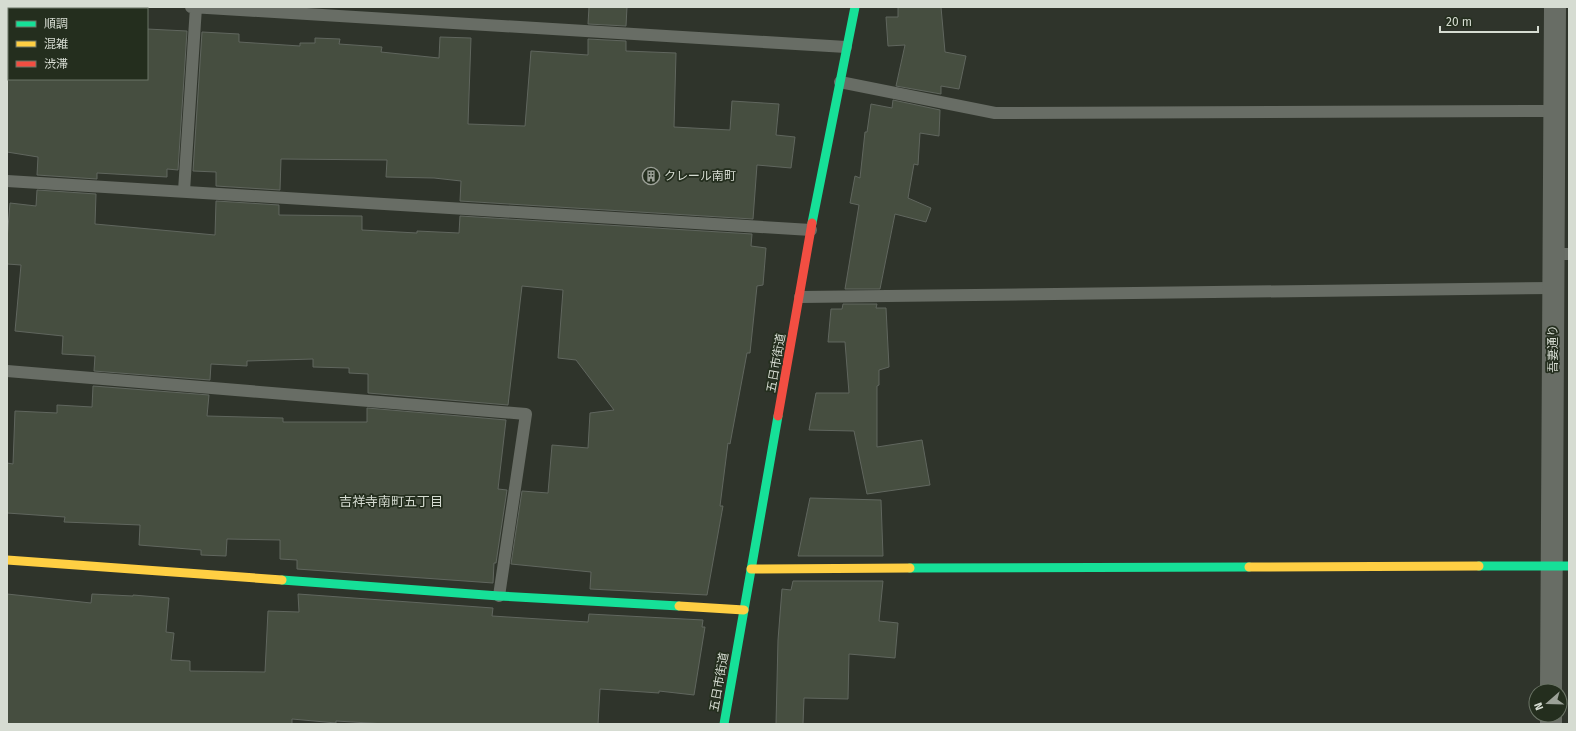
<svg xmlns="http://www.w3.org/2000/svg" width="1576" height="731" font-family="'Fira Sans','Noto Sans JP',sans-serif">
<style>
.building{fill:#464e40;stroke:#60665e}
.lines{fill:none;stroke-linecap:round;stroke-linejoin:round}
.lane{stroke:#686d65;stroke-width:12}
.street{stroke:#686d65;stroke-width:22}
.fast{stroke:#16e098;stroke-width:9}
.slow{stroke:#ffcf43;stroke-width:9}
.jam{stroke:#f24e42;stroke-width:9}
.labels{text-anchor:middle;stroke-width:3.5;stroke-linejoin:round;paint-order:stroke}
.poi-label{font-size:12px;fill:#d6dcd2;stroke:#242e1e;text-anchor:start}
.street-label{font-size:12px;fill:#d6dcd2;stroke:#242e1e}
.neighbourhood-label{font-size:13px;fill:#d6dcd2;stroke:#242e1e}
</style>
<rect width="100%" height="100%" fill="#2f342b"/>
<!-- building -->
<path class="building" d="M589 7H627L626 26 588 24Z
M898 7H941L945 52 966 56 959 89 941 86V94L896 86 905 45 888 46 886 17H898Z
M147 29 187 31 178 170 167 169V177L97 173V179L37 175 38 157 7 152V79H147Z
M202 32 239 34V42L300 46V43H315V38L340 39 339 44 382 47 381 52 439 58 440 37 471 38 468 124 525 126 531 51 588 55V39L626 41V51L676 53 674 127 730 130 732 101 779 104 776 135 795 137 791 168 757 165 753 219 460 201 461 181 434 178 386 177 387 160 281 159 280 190 216 186V172L193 171Z
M893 100 940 110 939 136 920 133 918 165 914 164 908 198 931 208 926 222 895 214 880 289H845L859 205 850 203 855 176 860 178 865 132H867L871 104 892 108Z
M37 190 96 194 95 224 215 235 216 201 279 205V215L362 216V230L417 233V231L459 233 460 216 752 234 751 246 766 248 763 285 757 286 750 353H747L730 444 728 443 720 506H723L707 595 590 589 591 572 511 564 522 491 548 493 552 445 588 448 590 413 614 410 576 360 558 358 563 290 522 286 508 405 368 393V374L349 373V368L313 367V359L247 361V366L211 364 210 380 94 371 95 356 62 354 63 336 15 331 21 265 7 264V240L10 203 36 206Z
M843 304H877L876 308H886L889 367 879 370V385L877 386V447L922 440 930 485 867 494 854 431 809 430 816 393H849L845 342H828L831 309H842Z
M93 386 209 395 207 416 283 418V422H367V408L506 420 498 489 507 490 496 563H494L493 583 297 569V560L280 559V540L227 539 226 556 201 555V550L139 545 140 525 64 522 65 517 7 513V463L13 464 15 411 57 413V405L92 407Z
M810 498 881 500 883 556H798Z
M793 581H883L879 621 898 623 895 658 849 654 848 699 804 698 803 724H776L778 640 782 589 791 590Z
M7 594 91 603 92 594 133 596V595L169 598 166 632 174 633 171 660 190 661V671L265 672 268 611 299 612 298 594 493 608 492 616 588 622 589 614 703 620 702 627H705L694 695 659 691V693L600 689 598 724H386L336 721V723L292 719V724H7Z"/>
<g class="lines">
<!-- lane -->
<path class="lane" d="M191 7 846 47
M840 82 995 113 1554 111
M7 181 811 230
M184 191 196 7
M1553 254H1569
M800 297 1553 288
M7 371 526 414 499 596"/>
<!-- street -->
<path class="street" d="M1551 691 1555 7
M1551 724V715"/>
<!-- fast -->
<path class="fast" d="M812 223 855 7
M1479 566H1569
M910 568 1249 567
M282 580 499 596 679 606
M724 724 778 416"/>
<!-- slow -->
<path class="slow" d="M7 560 282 580
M1249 567 1479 566
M751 569 910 568
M679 606 744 610"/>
<!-- jam -->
<path class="jam" d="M778 416 812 223"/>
</g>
<!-- icons -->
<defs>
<symbol id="building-ring" viewBox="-11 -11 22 22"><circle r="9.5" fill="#242e1e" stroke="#9ca198" stroke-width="1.5"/><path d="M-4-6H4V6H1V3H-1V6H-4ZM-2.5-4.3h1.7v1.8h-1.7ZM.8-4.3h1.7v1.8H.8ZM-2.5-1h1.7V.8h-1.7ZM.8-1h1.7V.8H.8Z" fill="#9ca198"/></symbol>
</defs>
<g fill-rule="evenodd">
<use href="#building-ring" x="641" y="166" width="20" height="20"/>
</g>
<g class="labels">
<!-- poi labels -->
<g class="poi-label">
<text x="664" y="180">クレール南町</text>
</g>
<!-- street labels -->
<g class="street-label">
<text transform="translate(1553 349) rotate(-90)" y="4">吾妻通り</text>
<text transform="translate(776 363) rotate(-80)" y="4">五日市街道</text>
<text transform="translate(719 682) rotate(-80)" y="4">五日市街道</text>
</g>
<!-- neighbourhood labels -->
<g class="neighbourhood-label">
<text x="391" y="506">吉祥寺南町五丁目</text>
</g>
</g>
<!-- border -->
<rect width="1576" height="731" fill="none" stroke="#d6dcd2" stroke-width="16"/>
<!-- legend -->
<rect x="8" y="8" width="140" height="72" fill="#242e1e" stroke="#6b7466"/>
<rect x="16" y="21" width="20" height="6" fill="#16e098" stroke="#6b7466"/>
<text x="44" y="28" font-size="12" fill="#d6dcd2">順調</text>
<rect x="16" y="41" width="20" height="6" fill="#ffcf43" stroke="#6b7466"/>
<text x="44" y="48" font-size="12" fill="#d6dcd2">混雑</text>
<rect x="16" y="61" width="20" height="6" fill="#f24e42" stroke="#6b7466"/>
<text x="44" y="68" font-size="12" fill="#d6dcd2">渋滞</text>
<!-- north arrow -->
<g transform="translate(1548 703) rotate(250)"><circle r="19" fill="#242e1e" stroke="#6b7466"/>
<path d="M0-3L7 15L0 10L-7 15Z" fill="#9ca198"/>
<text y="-6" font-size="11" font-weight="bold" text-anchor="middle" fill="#d6dcd2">N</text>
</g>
<!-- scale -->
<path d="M1440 26v6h98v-6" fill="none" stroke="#d6dcd2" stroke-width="2"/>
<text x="1446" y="26" font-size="12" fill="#d6dcd2" stroke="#242e1e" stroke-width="3" paint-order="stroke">20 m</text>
</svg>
